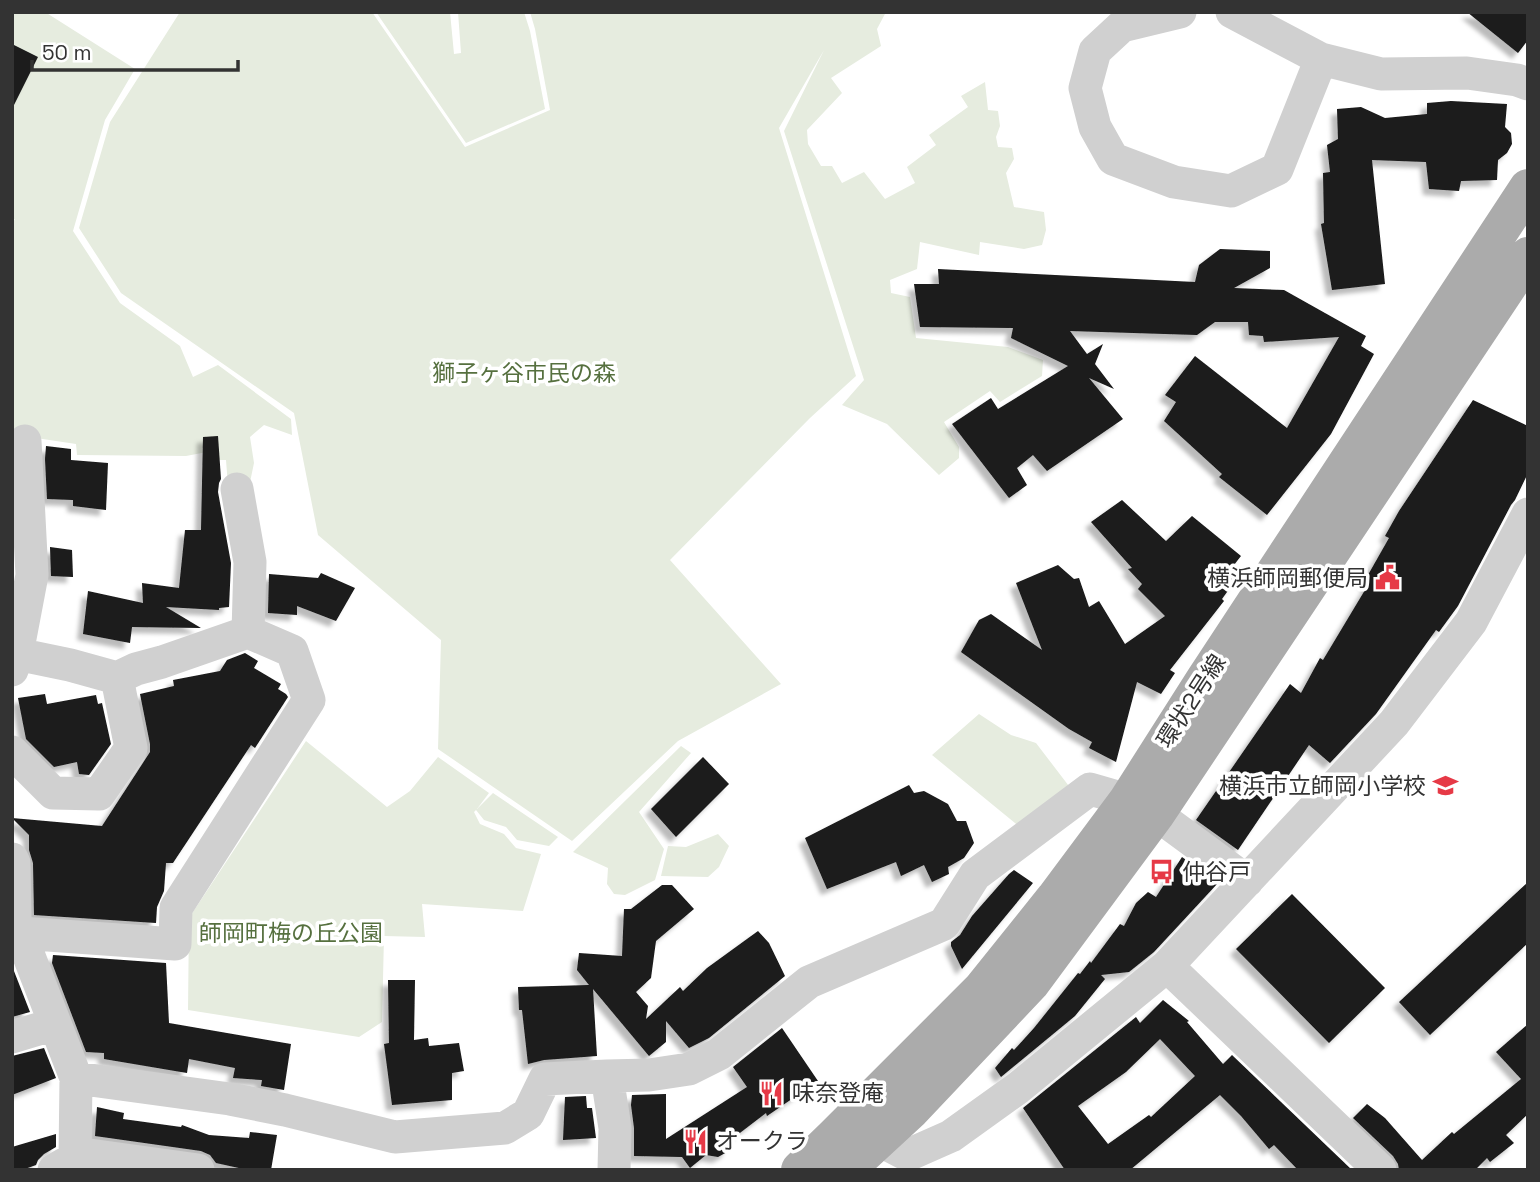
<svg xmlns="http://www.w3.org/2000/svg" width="1540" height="1182" font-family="'Space Grotesk','Noto Sans JP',sans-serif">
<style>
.green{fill:#e6ecdf}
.building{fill:#1a1a1a;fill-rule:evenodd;filter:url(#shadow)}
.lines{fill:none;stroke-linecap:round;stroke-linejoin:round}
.minor{stroke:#d0d0d0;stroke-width:33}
.major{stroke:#ababab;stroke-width:38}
.labels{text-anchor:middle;stroke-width:7;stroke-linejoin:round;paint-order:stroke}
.park-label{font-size:23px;fill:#56703f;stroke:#fff}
.poi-label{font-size:23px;fill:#333;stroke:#fff;text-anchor:start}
.street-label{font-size:23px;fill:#333;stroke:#fff}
</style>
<defs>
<filter id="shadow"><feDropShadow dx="-6" dy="6" stdDeviation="2" flood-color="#0004"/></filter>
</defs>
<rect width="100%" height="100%" fill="#fff"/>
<!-- green -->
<path class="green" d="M12 12H45L135 69 105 120 73 231 120 303 180 346 193 377 218 365 291 419 292 435 264 425 250 437 254 463 249 487 228 486 226 460H215L212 451 186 456 77 455 76 444 16 435 12 431V224L15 219 12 220Z
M180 12H372L465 147 550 110 535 29 530 12H886L877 29 881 46 831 78 842 93 807 130 808 144 821 166H832L842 183 864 172 885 199 915 183 907 167 936 145 929 135 968 107 961 96 985 82 988 110 998 111 1000 126 996 137 998 147 1012 148 1014 159 1006 173 1014 207 1044 212 1046 230 1042 245 1024 249 980 242 979 255 920 242 917 269 890 280 891 293 910 297 916 338 1008 347 1043 360 1042 376 1000 402 990 391 944 422 959 447V458L939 475 887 424 842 405 864 380 784 131 824 50 779 128 856 376 810 418 670 560 781 684 678 741 572 841 438 749 441 640 318 535 294 413 121 293 79 228 110 122Z
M376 12H450L454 54 461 53 458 12H524L530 31 545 109 466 143Z
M979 714 1011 735 1036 743 1075 794 1026 832 932 755Z
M306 741 387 807 410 791 438 757 489 793 477 809 493 793 558 837 549 846 517 840 506 827 484 820 476 810 474 812 480 824 504 834 516 848 541 854 523 911 422 904 425 937 384 936 382 1022 359 1037 188 1010 189 918Z
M681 746 691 753 639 812 664 849 655 880 625 895 614 894 607 884 608 868 573 852Z
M718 834 729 846 719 867 708 877 661 876 668 846 686 847Z"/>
<!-- building -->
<path class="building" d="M1467 12H1528V40L1518 53Z
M12 44 38 57 12 109Z
M1451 101 1507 104 1505 127 1511 133 1512 144 1507 153 1498 160 1497 180 1461 181 1459 191 1429 189 1426 162 1372 160 1385 284 1332 290 1321 224 1324 223 1323 173 1330 172 1327 145 1338 139 1337 109 1361 107 1385 118 1427 114V103Z
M1220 249 1270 251V268L1234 288 1284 290 1366 336 1361 346 1374 354 1331 434 1267 515 1219 477 1222 474 1164 421 1176 402 1165 395 1195 356 1287 428 1339 337 1264 342 1263 336 1249 335 1248 322H1215L1197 335 1070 331 1087 354 1103 344 1095 364 1114 389 1089 378 1123 419 1047 471 1033 455 1017 468 1027 485 1009 498 952 424 991 398 998 409 1068 366 1011 338 1013 328 920 327 914 284H939L938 269 1195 282 1199 265Z
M1473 400 1528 426V473L1515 500 1511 505 1458 606 1439 632 1436 630 1376 714 1330 763 1309 745 1238 850 1196 820 1290 684 1301 693 1320 658 1323 660 1368 585 1364 582 1389 538 1385 536 1399 511Z
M218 436 221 479 219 483 218 492 231 563 229 607 219 608V610L166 607 201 628 132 627 130 643 83 634 88 591 143 603 142 583 179 588 185 530H201L203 437Z
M46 446 71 449V460L108 463 106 510 73 506V500L47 499 45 459Z
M1122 500 1166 541 1192 516 1241 556 1230 570 1237 578 1222 599 1224 601 1170 670 1175 673 1161 694 1137 682 1116 762 1089 748 1092 742 1069 729 961 652 979 620 991 614 1042 650 1016 583 1058 565 1074 579 1079 578 1089 607 1099 601 1125 644 1165 616 1138 589 1142 584 1128 569 1132 568 1091 522Z
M50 547 72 550 73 577 51 576Z
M321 573 355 588 336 621 297 606V615L268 613 269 574 318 578Z
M245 653 258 661 254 668 281 684 278 689 286 694 288 697 255 748 251 745 173 863H166L164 891 157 907 156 923 34 915 33 863 29 850V835L12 818 102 826 150 752V744L140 694 174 686 173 680 220 671 227 660Z
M45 694 47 704 96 695 98 704 102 703 111 744 89 775 79 774 77 762 54 767 26 739 18 698Z
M703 757 729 784 676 837 651 809Z
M909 785 914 793 924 791 948 804 957 821H966L974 843 964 858 948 867 949 874 932 882 924 865 901 876 896 862 827 889 805 838Z
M1182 857 1218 883 1154 952 1129 972 1101 975 1105 979 1075 1016 1001 1077 995 1068 1012 1048 1014 1050 1034 1028 1078 973 1080 974 1090 961 1091 963 1120 924 1124 926 1136 903 1148 892 1156 897Z
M1014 870 1033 883 962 969 951 946V942L960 935 972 916 1009 874Z
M1528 882V943L1430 1035 1399 1002Z
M662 885H672L694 909 656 941 651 978 636 992 648 1006 646 1019 680 987 683 991 707 968 758 931 769 943 785 976 709 1038 689 1048 666 1021V1042L649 1056 593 989 597 1056 544 1060 528 1064 522 1010H519L518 987 589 985 577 970 579 953 622 956 624 909H631Z
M1292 894 1385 988 1329 1043 1236 949Z
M53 955 166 963 169 1023 291 1044 284 1090 261 1086 262 1080 233 1078 235 1068 189 1059 187 1073 104 1059V1053L86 1052 52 963Z
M12 966 30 1012 12 1017Z
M388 980H415L414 1040 428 1038 429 1046 459 1043 464 1071 452 1073V1100L392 1105 384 1044 389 1043Z
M1163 1000 1189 1021 1187 1022 1223 1064 1232 1055 1352 1170H1298L1274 1145 1269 1149 1241 1116 1220 1095 1130 1170H1065L1023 1108 1136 1017 1140 1023ZM1160 1039 1195 1076 1151 1117 1149 1115 1108 1144 1078 1106 1126 1072Z
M1528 1024V1114L1506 1135 1514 1143 1490 1162 1487 1158 1475 1170H1399L1398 1164 1393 1156 1353 1118 1367 1104 1385 1118 1422 1160 1452 1132 1454 1134 1521 1079 1496 1052Z
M782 1028 818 1081 767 1116 766 1113 732 1139 727 1152 718 1157 706 1155 690 1168 682 1157 634 1156V1128L631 1105 632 1095 666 1094V1139L747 1087 733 1067Z
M44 1048 56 1078 12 1095V1056Z
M586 1096 587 1108H592L596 1138 563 1140 565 1097Z
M97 1107 124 1113 123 1119 181 1127 182 1125 209 1135 249 1138 250 1132 277 1135 271 1170H248L216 1163 210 1155 201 1151 95 1136Z
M56 1134V1147L44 1154 38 1160 36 1165 22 1170H12V1147Z"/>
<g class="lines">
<!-- minor -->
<path class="minor" d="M1180 12 1122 26 1095 51 1085 88 1095 127 1113 159 1174 182 1231 191 1277 169 1321 59
M1232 12 1321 59 1381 74 1467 73 1517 80 1528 84
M237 489 250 562 248 632
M12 653 70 665 117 678 136 669 162 662 248 632 292 651 309 700 176 908 175 944 20 933
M12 670 17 654 32 575 25 441
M12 752 53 793 99 794 131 748 117 678
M1156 814 1247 881
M12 859 14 863 15 920 76 1078 75 1158 54 1170
M1167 966 1380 1170
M12 1037 55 1024
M607 1076 649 1075 689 1069 719 1054 809 982 944 924 975 875 1090 789 1128 800
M76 1078 230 1099 285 1110 395 1137 505 1128 528 1114 545 1079 607 1076 615 1128 614 1170
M853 1139 879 1140 908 1155 951 1136 1018 1088 1167 966 1394 723 1471 622 1528 514
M75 1153 198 1170"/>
<!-- major -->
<path class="major" d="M800 1170 833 1138 982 989 1055 898 1128 800 1205 679 1528 188
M846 1170 911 1110 1031 983 1156 814 1528 256"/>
</g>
<!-- icons -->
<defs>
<symbol id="civic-bare" viewBox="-9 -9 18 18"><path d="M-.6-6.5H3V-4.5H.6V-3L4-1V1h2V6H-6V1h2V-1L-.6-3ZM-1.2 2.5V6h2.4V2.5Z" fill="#e63946" stroke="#fff" stroke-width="2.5" paint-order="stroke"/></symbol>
<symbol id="school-bare" viewBox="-9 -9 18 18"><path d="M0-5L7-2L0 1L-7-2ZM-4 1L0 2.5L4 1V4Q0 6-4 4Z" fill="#e63946" stroke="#fff" stroke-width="2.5" paint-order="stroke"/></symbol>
<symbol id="bus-bare" viewBox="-9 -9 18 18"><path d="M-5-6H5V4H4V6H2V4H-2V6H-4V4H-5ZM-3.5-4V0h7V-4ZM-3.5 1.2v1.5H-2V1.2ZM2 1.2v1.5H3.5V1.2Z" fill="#e63946" stroke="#fff" stroke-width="2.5" paint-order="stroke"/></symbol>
<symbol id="restaurant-bare" viewBox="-9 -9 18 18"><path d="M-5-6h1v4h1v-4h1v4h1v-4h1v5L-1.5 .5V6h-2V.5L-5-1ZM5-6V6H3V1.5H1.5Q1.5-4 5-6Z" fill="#e63946" stroke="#fff" stroke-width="2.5" paint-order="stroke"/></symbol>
</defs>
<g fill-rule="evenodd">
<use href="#civic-bare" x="1370" y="560" width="35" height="35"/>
<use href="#school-bare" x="1428" y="768" width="35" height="35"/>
<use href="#bus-bare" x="1144" y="854" width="35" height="35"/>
<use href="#restaurant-bare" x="754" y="1076" width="35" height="35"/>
<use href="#restaurant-bare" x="678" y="1124" width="35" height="35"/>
</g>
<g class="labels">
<!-- park labels -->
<g class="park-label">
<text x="524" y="381">獅子ヶ谷市民の森</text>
<text x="291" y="941">師岡町梅の丘公園</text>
</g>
<!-- poi labels -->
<g class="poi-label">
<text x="1368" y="586" text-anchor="end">横浜師岡郵便局</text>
<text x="1426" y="794" text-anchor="end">横浜市立師岡小学校</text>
<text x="1182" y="880">仲谷戸</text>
<text x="792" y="1101">味奈登庵</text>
<text x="716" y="1149">オークラ</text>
</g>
<!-- street labels -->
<g class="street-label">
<text transform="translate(1191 701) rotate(-57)" y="8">環状2号線</text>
</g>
</g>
<!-- border -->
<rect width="1540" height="1182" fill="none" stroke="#333333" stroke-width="28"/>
<!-- scale -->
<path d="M32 60v10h206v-10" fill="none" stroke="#333333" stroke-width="3.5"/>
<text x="42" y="60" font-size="21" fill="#333333" stroke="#ffffff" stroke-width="5" paint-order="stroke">50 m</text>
</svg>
